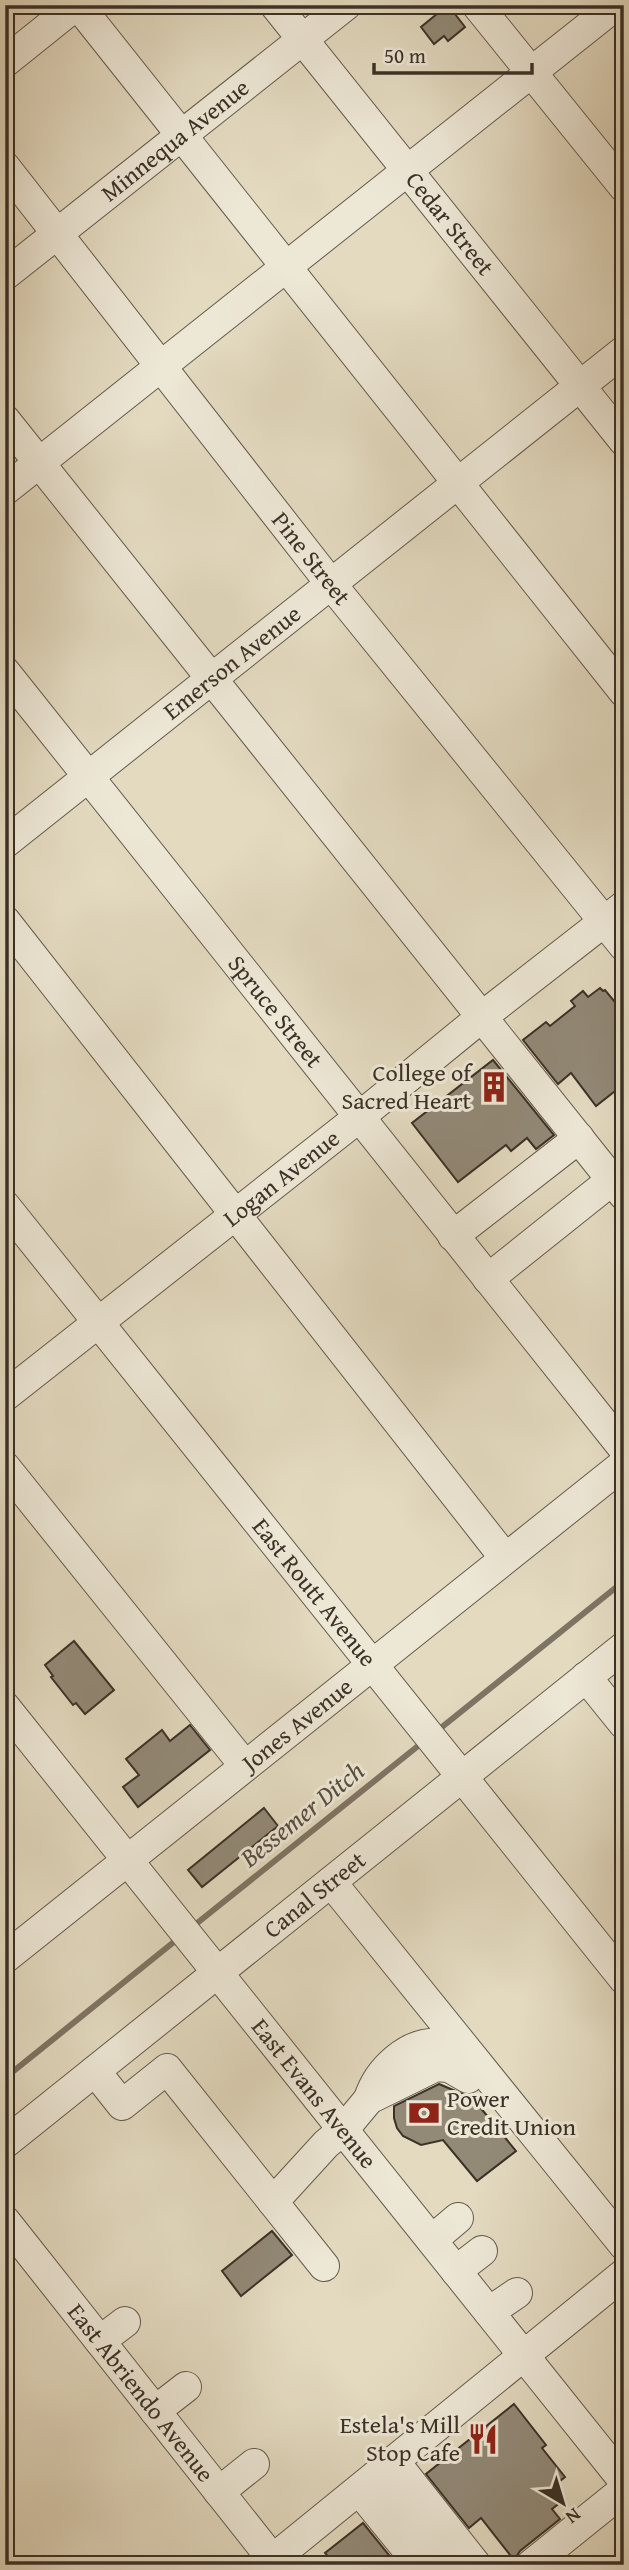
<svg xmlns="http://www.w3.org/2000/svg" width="629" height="2570" font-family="'Gentium Book Plus',serif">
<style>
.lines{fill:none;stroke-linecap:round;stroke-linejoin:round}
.stream{stroke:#7e7464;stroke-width:6}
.building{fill:#928977;stroke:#3b3127;stroke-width:2}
.minor-casing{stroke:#655b4d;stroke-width:32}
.minor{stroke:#ede7d6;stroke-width:30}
.labels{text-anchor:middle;stroke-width:6;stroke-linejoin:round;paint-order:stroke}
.street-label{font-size:24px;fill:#3b3127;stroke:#ede7d6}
.poi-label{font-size:24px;fill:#3b3127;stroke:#ede7d6;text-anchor:end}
.water-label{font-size:26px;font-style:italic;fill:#574d40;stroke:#ede7d6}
</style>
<rect width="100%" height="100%" fill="#e3dac0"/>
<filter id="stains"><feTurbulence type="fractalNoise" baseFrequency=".00286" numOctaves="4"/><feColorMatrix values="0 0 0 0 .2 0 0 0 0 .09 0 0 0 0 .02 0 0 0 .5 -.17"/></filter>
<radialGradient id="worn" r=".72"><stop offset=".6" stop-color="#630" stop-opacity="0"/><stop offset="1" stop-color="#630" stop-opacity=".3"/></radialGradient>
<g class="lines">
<!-- stream -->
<path class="stream" d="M437 1731 624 1581
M191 1928 423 1742
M5 2078 180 1937"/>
</g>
<!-- building -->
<path class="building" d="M448 5 465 27 448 41 444 36 434 44 421 27Z
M600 988 603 991 605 990 624 1013V1084L596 1106 571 1073 558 1084 523 1040 546 1022 550 1026 575 1006 571 1001 583 991 588 997Z
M493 1060 554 1135 536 1149 527 1138 511 1151 506 1145 458 1182 412 1123Z
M74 1641 114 1690 85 1714 76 1703 73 1705 51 1677 53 1676 45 1665Z
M190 1725 210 1750 138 1807 123 1787 139 1775 126 1759 162 1730 170 1741Z
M264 1808 278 1826 202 1887 188 1870Z
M439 2084 460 2093 470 2095 516 2151 477 2181 443 2140 421 2145 403 2136 397 2128 394 2118V2106Z
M272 2231 292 2255 241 2296 222 2271Z
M514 2404 546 2445 542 2448 565 2477 555 2485 565 2499 552 2509 560 2519 520 2551 514 2560 481 2518 469 2528 426 2474Z
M363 2523 397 2565H335L325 2553Z"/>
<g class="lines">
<defs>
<g id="minor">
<path d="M78 5 624 692"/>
<path id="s1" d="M275 5 624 441"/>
<path d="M477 5 624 187"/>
<path d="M5 62 76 5"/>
<path id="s2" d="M5 167 331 584 624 946"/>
<path id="s3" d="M5 275 346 5"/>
<path d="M5 420 624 1195"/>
<path d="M5 490 616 5"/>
<path id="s4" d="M5 672 624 1449"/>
<path id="s5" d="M5 843 624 351"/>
<path d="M5 921 505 1558"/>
<path id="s6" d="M5 1206 624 1979"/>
<path d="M453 1236 579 1138"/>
<path d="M488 1279 612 1180"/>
<path id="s7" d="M5 1396 358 1118 483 1016 624 906"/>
<path d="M5 1467 245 1766"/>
<path d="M586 1677 624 1724"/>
<path id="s8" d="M5 1707 624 2481"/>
<path d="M331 1882 624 2245"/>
<path id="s9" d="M5 1958 624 1464"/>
<path d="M95 2071 122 2105 167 2069 324 2266"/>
<path d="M369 2099C378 2070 408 2041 440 2044L461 2070"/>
<path id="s10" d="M5 2143 624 1647"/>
<path d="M273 2202 326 2144 344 2129 369 2099 436 2066 449 2067 468 2078"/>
<path id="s11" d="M5 2221 277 2565"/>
<path d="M432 2240 458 2218"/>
<path d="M456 2271 482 2251"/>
<path d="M489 2312 517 2293"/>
<path d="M100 2341 125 2322"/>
<path d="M155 2411 186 2387"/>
<path d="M394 2461 476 2565"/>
<path d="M377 2475 442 2556 447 2565"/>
<path d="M359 2490 420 2565"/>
<path d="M219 2492 254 2464"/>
<path d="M266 2565 624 2274"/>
<path d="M531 2565 624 2490"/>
</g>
</defs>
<!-- minor casing -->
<use href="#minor" class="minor-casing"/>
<!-- minor -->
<use href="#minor" class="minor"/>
</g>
<!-- icons -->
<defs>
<symbol id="building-bare" viewBox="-9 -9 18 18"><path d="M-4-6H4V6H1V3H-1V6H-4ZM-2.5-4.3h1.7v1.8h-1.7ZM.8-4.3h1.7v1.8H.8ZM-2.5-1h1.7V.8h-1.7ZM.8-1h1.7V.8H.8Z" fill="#8f2418" stroke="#ede7d6" stroke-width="2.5" paint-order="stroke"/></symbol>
<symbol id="bank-bare" viewBox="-9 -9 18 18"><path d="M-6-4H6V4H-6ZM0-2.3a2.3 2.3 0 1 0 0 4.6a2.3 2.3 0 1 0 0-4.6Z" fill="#8f2418" stroke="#ede7d6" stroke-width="2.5" paint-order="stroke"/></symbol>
<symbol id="restaurant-bare" viewBox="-9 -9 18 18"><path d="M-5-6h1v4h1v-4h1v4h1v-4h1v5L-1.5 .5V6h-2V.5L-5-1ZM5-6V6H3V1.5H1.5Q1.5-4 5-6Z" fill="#8f2418" stroke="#ede7d6" stroke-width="2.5" paint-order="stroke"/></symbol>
</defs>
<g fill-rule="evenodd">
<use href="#building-bare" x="472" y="1065" width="44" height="44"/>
<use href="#bank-bare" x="402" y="2091" width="44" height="44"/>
<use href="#restaurant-bare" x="461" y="2417" width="44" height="44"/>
</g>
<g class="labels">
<!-- street labels -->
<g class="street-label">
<text dy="8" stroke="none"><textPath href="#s3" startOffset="217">Minnequa Avenue</textPath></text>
<text dy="8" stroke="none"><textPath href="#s1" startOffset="280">Cedar Street</textPath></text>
<text dy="8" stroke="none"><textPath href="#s2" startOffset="497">Pine Street</textPath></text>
<text dy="8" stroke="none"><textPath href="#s5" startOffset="290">Emerson Avenue</textPath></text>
<text dy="8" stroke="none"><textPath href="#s4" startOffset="434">Spruce Street</textPath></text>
<text dy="8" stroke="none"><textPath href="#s7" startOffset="352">Logan Avenue</textPath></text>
<text dy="8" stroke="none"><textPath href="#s6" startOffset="495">East Routt Avenue</textPath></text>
<text dy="8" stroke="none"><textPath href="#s9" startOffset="374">Jones Avenue</textPath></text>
<text dy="8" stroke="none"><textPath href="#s10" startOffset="397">Canal Street</textPath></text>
<text dy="8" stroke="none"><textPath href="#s8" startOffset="495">East Evans Avenue</textPath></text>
<text dy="8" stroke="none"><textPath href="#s11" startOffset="219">East Abriendo Avenue</textPath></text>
</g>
<!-- poi labels -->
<g class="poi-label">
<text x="471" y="1081">College of<tspan x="471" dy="28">Sacred Heart</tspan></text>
<text x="447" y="2107" text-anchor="start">Power<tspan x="447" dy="28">Credit Union</tspan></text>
<text x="460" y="2433">Estela's Mill<tspan x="460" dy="28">Stop Cafe</tspan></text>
</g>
<!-- water labels -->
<g class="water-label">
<text transform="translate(302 1814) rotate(-39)" y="9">Bessemer Ditch</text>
</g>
</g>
<!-- margin -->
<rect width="629" height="2570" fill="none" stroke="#e3dac0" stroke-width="28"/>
<rect x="7" y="7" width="615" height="2556" fill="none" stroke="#3b3127" stroke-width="3.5"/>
<rect x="14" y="14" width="601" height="2542" fill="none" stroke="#3b3127" stroke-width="2"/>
<!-- north arrow -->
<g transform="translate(563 2503) rotate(142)" stroke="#ede7d6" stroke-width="5" paint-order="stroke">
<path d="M0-5L12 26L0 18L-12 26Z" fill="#3b3127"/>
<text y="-10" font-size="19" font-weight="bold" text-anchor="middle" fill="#3b3127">N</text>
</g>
<!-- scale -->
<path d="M374 63v10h158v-10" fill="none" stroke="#3b3127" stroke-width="3.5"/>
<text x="384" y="63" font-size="21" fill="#3b3127" stroke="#ede7d6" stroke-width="5" paint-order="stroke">50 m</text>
<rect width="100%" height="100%" filter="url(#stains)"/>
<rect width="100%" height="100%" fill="url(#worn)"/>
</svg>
